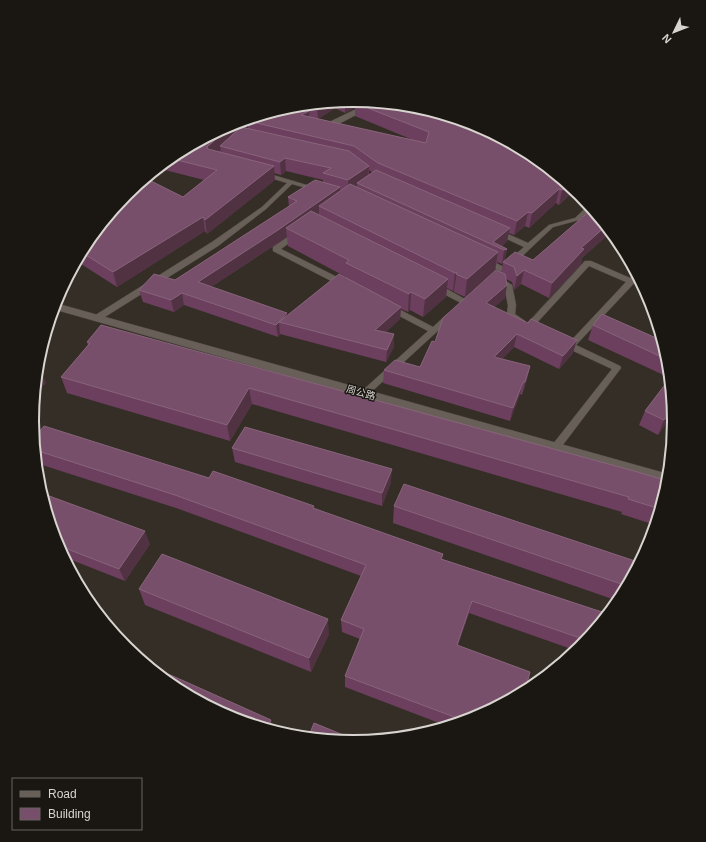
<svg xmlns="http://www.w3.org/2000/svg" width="706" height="842" font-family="Arial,'Noto Sans SC',sans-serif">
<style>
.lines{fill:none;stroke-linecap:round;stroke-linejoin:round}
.service-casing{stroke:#514b45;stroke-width:1}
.minor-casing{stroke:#514b45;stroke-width:1}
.service{fill:#686058;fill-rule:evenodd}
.minor{fill:#686058;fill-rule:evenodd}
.wall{fill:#6c3f5e;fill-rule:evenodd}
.shaded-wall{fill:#513242}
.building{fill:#784f6a;stroke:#87647a}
.labels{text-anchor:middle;stroke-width:3;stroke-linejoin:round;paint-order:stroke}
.street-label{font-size:10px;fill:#d8d4cf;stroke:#1a1713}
.rim{fill:none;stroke:#d8d4cf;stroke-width:2}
</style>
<rect width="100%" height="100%" fill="#342e26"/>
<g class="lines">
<defs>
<path id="service" d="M263 172 320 189 317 191 292 184 266 209 218 246 100 320H94L93 318 94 316 212 242 262 207 287 183 261 175V173Z
M589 205 592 209 579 220 553 227 515 263H512L508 261 524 247 494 233 495 231H501L528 243 549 225 575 218Z
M293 233H299L300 235 281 249 347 282V286H341L273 251V247Z
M483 259H489L507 269 506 271H500L483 263Z
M585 261H591L630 278 636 273 639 278 576 345 620 366 621 368 559 450H553L551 447 553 444 612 369 567 348 566 346 626 282 589 266 534 326 535 328 534 330H528L525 326Z
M495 278H501L512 285 516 305 515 314 525 321 524 323H518L507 315 508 305 504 286 495 282Z
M434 285H440L470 302 469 304H463L434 289Z
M391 305 433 327 447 314H453L454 316 368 395H362L361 393 362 391 428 331 388 310 387 308Z"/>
<path id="minor" d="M371 102 379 103 331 128H325L317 124 321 122 327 123Z
M55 303 668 474V484L53 309Z"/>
</defs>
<!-- service casing -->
<use href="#service" class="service-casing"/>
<!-- minor casing -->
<use href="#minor" class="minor-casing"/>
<!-- service -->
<use href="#service" class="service"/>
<!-- minor -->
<use href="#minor" class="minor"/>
</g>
<!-- wall -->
<path class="wall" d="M353 100 532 154 575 190 559 205 556 203 529 228 525 226 514 235 509 233 507 241 502 246 507 249 504 261 533 260 587 213 589 206H590L611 232 582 258 581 264 549 298 521 284 514 290 512 282 506 279 505 298 494 307 573 353 559 369 514 347 502 359 530 366 527 379 522 395 520 394 510 421 383 383 384 370 420 367 435 342 501 272 503 263 502 264 497 262 495 270 465 297 454 292V290L453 291 447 288 446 297 423 317 410 310 408 312 401 309 400 319 386 332 394 347 386 362 280 334 278 337 184 305 174 312 143 302 139 290 175 280 289 207 288 197 323 182V180L286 171 281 175 274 173 275 180 207 234 205 231 117 287 81 264 71 274H70L86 242 183 197 204 180 157 168 175 154 230 124 291 106ZM335 108 345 113 355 108V116L413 140 309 117 318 119ZM248 124V128L245 127ZM369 170 373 173 369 176ZM287 237 288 246 346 277V278L287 316 211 287Z
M593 325 668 359 670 378 588 340Z
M87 342 668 484 655 525 621 514 622 512 252 404 230 441 67 393 61 377 88 345Z
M670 378 674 421 669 419 658 435 639 425 645 411Z
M34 438 209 478 314 509 443 554 442 559 608 614 580 648 577 651 469 613 458 645 476 718 447 726 345 687V676L360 639 342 632 341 620 361 576 179 509 36 463Z
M232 448 391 482 382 506 235 462Z
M394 506 631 578 618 601 393 523Z
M56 544H150L125 581 64 557Z
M139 589 329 634 311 672 145 605Z"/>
<!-- shaded-wall -->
<path class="shaded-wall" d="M353 100 369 102 355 103V108L345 113V101Z
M335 102V108L318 119 317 105 321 103Z
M309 111 310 124 301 115Z
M256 117 248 121V124L224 147 220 146 221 150 210 161 207 147 233 124Z
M285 158 286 171 281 175 280 162Z
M274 166 275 180 207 234 205 220Z
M369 166 368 179 357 183V187L348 193V180Z
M569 185 575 190 559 205 562 190Z
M340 187 341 199 319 206V214L293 232 286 228 287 237 200 294 198 282Z
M559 189 556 203 529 228 532 213Z
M528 212 525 226 514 235 517 221Z
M203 217 205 231 117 287 113 272Z
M606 226 611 232 582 258 581 264 549 298 552 283 581 248Z
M510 228 507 241 500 248 493 242Z
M507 249 504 262 502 264 504 250Z
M498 252 495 270 465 297 467 279Z
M78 257 81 264 71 274 70 273Z
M524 270 521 284 514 290 517 276Z
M457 272 454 290 453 291 455 273Z
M448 279 446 297 423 317 425 299Z
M507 285 505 298 484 316 486 303Z
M411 292 410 310 408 312 409 294Z
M182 293 184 305 174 312 171 300Z
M401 307 400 319 375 342V330Z
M287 313 288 324 279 322Z
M279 322 280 334 278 337 276 325Z
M394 334V347L386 362 387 350Z
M517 334 514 347 492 370 494 357Z
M577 340 573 353 559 369 563 356Z
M37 365H38L46 383 35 395Z
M530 366 527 379 522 395 525 382Z
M523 382 520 394 510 421 513 408Z
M249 388 252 404 230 441 227 425Z
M673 409V411L669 419 658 435 664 420Z
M392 469 391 482 382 506V493Z
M145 531 150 544 125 581 119 569Z
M472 601 469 613 454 657 457 645Z
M328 619 329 634 311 672 309 658Z
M271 720 274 731 267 729Z"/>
<!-- building -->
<path class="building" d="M360 101 416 106 476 125 532 154 569 185 562 190 559 189 532 213 528 212 517 221 378 163 354 146 248 121 250 118 292 106 309 111 301 115 426 143 429 132 355 103Z
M321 103 317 105 312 104Z
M230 124H233L207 147 208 149 274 166 205 220 203 217 113 272 81 252 86 242 126 194 145 178 183 197 217 170 169 158 175 154Z
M241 127 349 151 369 166 348 180 323 173 331 168 285 158 280 162 220 146Z
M376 170 510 228 493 242 507 249 504 250 357 183Z
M315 180 340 187 278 230 198 282 287 313 279 322 339 274 401 307 375 330 394 334 387 350 279 322 276 325 182 293 171 300 139 290 154 274 175 280 297 201 288 197Z
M350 184 498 252 467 279 456 274 457 272 455 273 319 206Z
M592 209 606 226 581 248 584 249 552 283 524 270 517 276 514 267 503 262 515 252 533 260Z
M311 211 448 279 425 299 411 292 409 294 346 263 349 260 286 228Z
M496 270 505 274 507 285 486 303 528 323 531 319 577 340 563 356 517 334 494 357 530 366 525 382H523L513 408 384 370 395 360 420 367 432 341 435 342 443 318Z
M602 314 663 341 668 360 593 325Z
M101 325 634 471 668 481 660 509 628 499 629 497 249 388 227 425 61 377 90 343 87 342Z
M670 378 673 409 664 420 645 411Z
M44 426 209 478 213 471 314 506 313 508 443 554 441 559 608 614 586 640 472 601 457 645 530 672 525 691 476 718 465 721 345 676 364 629 341 620 366 565 175 495 35 450 34 438Z
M245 427 392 469 382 493 232 448Z
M404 484 635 561 631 578 627 586 394 506Z
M41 493 145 531 119 569 57 545Z
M162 554 328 619 309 658 139 589Z
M146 664 271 720 267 729 230 717 174 688Z
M314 723 358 741 353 742 308 738Z"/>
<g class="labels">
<!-- street labels -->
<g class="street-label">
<text transform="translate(361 392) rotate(16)" y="4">周公路</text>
</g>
</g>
<!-- crop -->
<path d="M0 0H706V842H0ZM39 421a314 314 0 1 1 628 0a314 314 0 1 1-628 0Z" fill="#1a1713" fill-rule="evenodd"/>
<path class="rim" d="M39 421a314 314 0 1 1 628 0a314 314 0 1 1-628 0Z"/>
<!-- legend -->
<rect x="12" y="778" width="130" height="52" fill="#1a1713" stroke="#66635e"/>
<rect x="20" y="791" width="20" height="6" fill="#686058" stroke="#66635e"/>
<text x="48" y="798" font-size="12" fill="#d8d4cf">Road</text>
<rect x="20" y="808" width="20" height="12" fill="#784f6a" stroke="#66635e"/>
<text x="48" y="818" font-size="12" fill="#d8d4cf">Building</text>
<!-- north arrow -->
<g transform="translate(674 32) rotate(227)" stroke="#1a1713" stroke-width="3" paint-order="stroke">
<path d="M0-3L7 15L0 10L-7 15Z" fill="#d8d4cf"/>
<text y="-6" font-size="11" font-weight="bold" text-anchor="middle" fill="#d8d4cf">N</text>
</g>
</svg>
